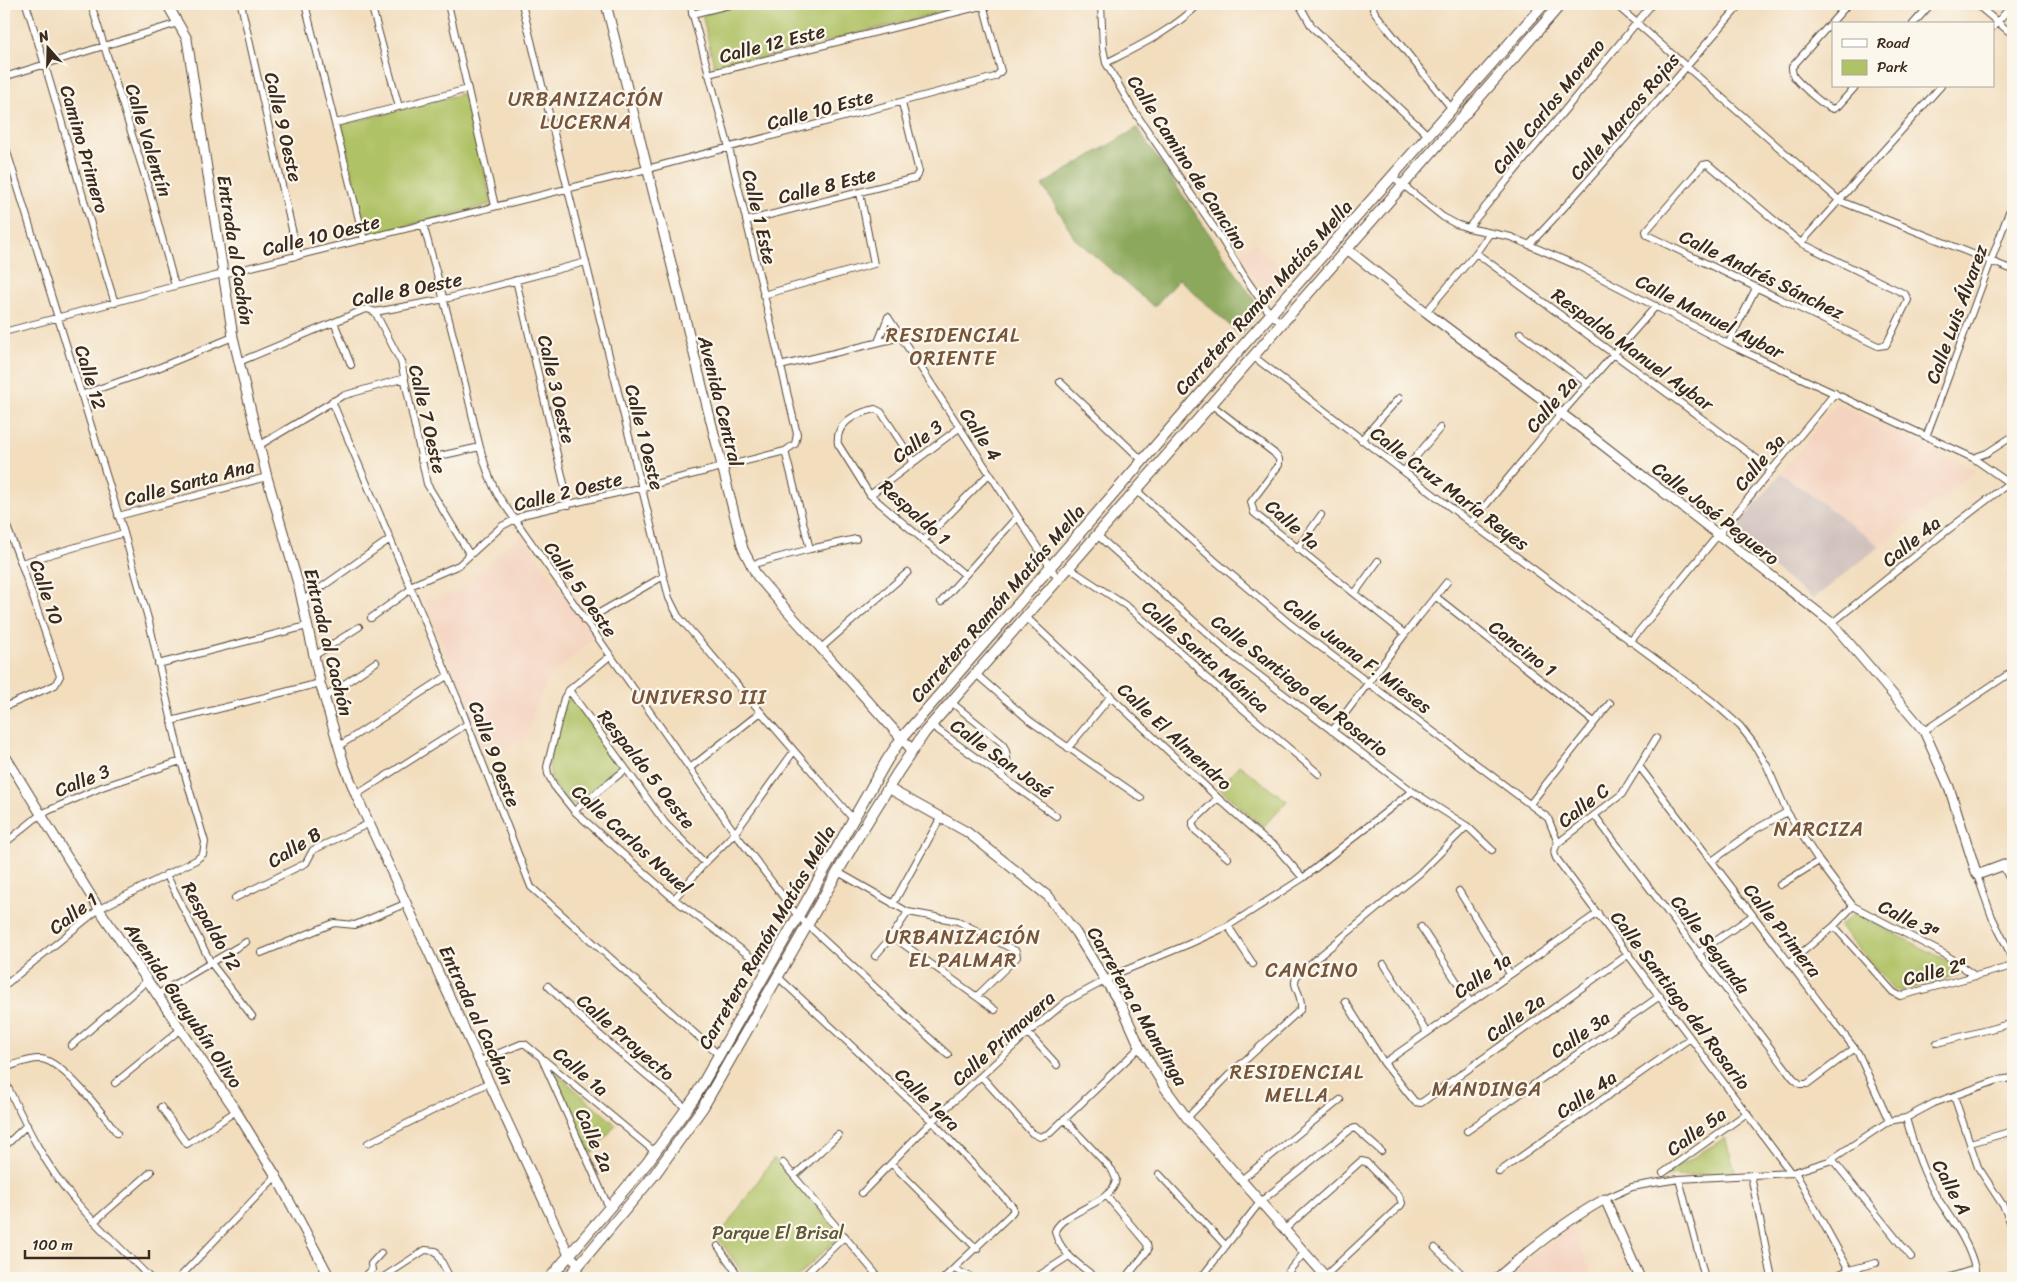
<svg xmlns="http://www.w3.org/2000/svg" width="2017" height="1282" font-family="Sriracha,sans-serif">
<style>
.built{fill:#f4d3c0}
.industrial{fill:#d0c0bc}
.green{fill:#b0c266;stroke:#767642}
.forest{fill:#8ca85b;stroke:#64693c}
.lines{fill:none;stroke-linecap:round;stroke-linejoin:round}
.street-casing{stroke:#564536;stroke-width:8}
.secondary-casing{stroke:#564536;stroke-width:11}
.primary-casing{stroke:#564536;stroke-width:12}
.street{stroke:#fff;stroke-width:6}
.secondary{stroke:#fff;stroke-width:9}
.primary{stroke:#fff;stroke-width:10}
.labels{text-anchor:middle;stroke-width:4.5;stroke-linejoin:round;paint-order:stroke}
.street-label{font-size:19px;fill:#3b2a1e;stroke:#fbf7ec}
.park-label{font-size:19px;fill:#5e5834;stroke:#fbf7ec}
.neighbourhood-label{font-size:20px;letter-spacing:1px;fill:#76553b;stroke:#fbf7ec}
</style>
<rect width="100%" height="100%" fill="#fbf7ec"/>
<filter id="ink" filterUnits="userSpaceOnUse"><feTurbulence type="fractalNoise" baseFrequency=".02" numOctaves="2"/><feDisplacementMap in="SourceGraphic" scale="10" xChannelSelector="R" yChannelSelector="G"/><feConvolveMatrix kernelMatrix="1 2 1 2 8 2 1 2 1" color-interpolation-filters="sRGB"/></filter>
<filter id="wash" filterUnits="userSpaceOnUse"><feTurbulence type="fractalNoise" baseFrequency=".0096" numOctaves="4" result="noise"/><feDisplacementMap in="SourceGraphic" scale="20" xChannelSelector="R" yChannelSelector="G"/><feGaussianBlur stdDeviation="1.12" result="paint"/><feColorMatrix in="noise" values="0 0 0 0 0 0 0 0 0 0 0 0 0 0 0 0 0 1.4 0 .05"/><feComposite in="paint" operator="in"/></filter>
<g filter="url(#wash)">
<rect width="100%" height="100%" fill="#f2ddbd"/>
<!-- built -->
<path class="built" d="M1255 242 1291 278 1268 300 1238 255Z
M1837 403 1976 470 1880 546 1781 473Z
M522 534 594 638 546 681 525 740 485 758 426 601 454 593Z
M1571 1226 1594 1278H1507Z"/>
<!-- industrial -->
<path class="industrial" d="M1781 473 1880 546 1813 599 1730 536Z"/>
<!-- green -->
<path class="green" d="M742 4H973L715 70 702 14Z
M465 93 492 204 367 236 341 125Z
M570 695 620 767 573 805C567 798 559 792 554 784 540 763 561 716 570 695Z
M1239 765 1287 801 1263 827 1219 788Z
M1854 913 1946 960 1961 974 1903 991 1894 990 1839 926Z
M550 1068 616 1125 591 1154Z
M1725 1138 1736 1174 1661 1177Z
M774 1158 841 1235 796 1278H746L718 1238Z"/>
<!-- forest -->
<path class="forest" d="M1137 128 1261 310 1240 335 1179 279 1154 307 1074 238 1065 221 1042 185Z"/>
</g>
<g filter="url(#ink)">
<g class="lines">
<defs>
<path id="street" d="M26 4C58 102 83 204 115 303
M91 4 148 186 175 286
M241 4 298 256
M305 4 364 240
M371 4 399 107
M448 4 495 206
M522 4 669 598 678 616 853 819
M1101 4 1103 48 1106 63 1132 108 1217 232 1246 279 1271 315 1283 323
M1299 4 1312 27 1429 136
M1374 4 1373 9 1376 14 1452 109
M1615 4 1840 201 2013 270
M1848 4 1792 67C1792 71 1792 75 1795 78 1802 86 1823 106 1833 109L1838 106 1856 86
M1976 4 2013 35
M692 14 733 4
M1913 24 1931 4
M1993 27 2013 4
M1106 63C1139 46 1173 30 1199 4
M708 74 989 4
M4 77 178 23
M336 123 468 89
M4 142 124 533 149 622 181 761 205 842 203 854 196 860 99 909 4 986
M1708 164 1801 243 1905 294 1908 300 1886 345 1878 346 1647 235 1646 231 1703 165Z
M1393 177 1443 217 1456 224 1468 228 1511 237 1578 266 1728 344 1973 458 2009 483 2013 488
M746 221 915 178 919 172 902 103
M423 224C438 277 452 330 465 384 474 420 480 460 497 494L735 833 797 915 948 1055
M1468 228 1652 4
M1801 243 1941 86
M1529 245C1603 168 1670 84 1741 4
M1476 253 1772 470
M516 280 569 505
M763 295 874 264 860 193
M375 312 401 362 427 484 470 555
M1426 312 1476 253 1490 233
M888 317 1058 579
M334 322 351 365
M4 332 175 286 647 169 995 77 1001 71 983 4
M1520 333 1588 384
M878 342 888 317
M1728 344 1756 288
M1254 357 1471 523 1712 701 1740 726 1754 744 1767 766 1787 812 1819 861 1853 906 1946 955 1975 976
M239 362 363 310 368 309 375 312 445 299 586 262
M780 366 901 337
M1060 382 1143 461
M81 395 158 368 233 337
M332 401 458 700 531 887 719 1055
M1212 405 1274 453 1279 459V465L1251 502 1254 513 1405 634
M1926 437 2013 201
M1361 440 1399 398
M260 445 342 396 405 378
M785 451 810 549
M1973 458 1987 453 2013 436
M421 460 480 447
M914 462 881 412 875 409C858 413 835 422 838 444L870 495 965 575
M1404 471 1440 428
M1136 490 1214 560 1290 624 1548 818 1558 843
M870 495 959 428
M118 516 267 477
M4 519 21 563 60 676 55 685 4 707
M1471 523 1561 414 1656 306
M1097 535 1232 655 1412 791 1467 826 1492 850
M923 541 989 474
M1297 549 1321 515
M21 563 124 533
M750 565 810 549 856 539
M1069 568 1128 607 1196 666 1203 675 1319 774
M410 586 459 565 502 526 526 514 643 487 785 451 795 444 797 434 729 148 690 4
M1355 593 1378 561
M1435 596 1594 722
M302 601 390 539
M941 602 1017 517
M1025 616 1218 798 1265 840 1275 846 1303 878
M371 618 411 589
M585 621 662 577
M1832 623 1940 536 2009 483
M1630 642 1835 393
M821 648 908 572
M314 656 359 627
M610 656 569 690 564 698 547 767 548 774 554 786 574 811 674 899 767 969
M158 664 307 626
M976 674 1030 721 1141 798
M569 690 665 823 705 863
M324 698 376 662
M951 702 1002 743C1010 756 1008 763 1001 776
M171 721 320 683
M931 725 1056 816
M1332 731 1405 634 1447 582
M1924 731 2013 671
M1656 738 1622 794 1558 843C1554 849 1553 852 1556 858L1791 1173
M339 746 447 676
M1068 748 1111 696
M1639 766 1858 1053 1889 1121
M690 768 761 712
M356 795 467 724
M1218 798 1193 822V826L1196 831 1228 858
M1530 804 1610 703
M574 811 626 769
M1595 816 1793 1078 1800 1084H1807L1855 1048
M4 844 41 814 102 787 181 761
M1712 861 1756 829 1787 812
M2004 865 2013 860
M838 872 908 912 958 921 1016 951 1017 957 977 996
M166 874 211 963 252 1016
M1977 875 1992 917 2013 959
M1780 885 1819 861
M1459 891 1510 974
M235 898 306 863 313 850 370 823
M674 899 705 863 735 833 794 751
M893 904 941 817
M1228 926 1253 964
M1834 926 1893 992 1900 996 2013 966
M1421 927 1470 1002
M892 936 995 1010
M261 953 334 923 355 925 407 903
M1698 953 1752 916
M875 956 892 936 908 912
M1789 963 1834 926 1853 906
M1384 964 1427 1033
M778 977 932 1121 1013 1207V1211L1010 1215 944 1278
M548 986C591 1030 640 1069 687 1109
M158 994 246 942
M1345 1001 1384 1063 1415 1102 1421 1103 1629 954
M1028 1033 1057 1065
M1937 1043 2013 1023
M71 1046 148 980
M542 1059 609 1208
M480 1061 521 1044H525L655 1152
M1384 1063 1598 913
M4 1068C15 1065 29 1058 41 1059 63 1061 104 1115 117 1133
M982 1077 1032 1133 1040 1137 1050 1133 1140 1047
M4 1079C23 1119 43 1163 73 1198 96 1226 125 1252 150 1278
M115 1083 181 1029
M1954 1096 1978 1167 2004 1207 2013 1229
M161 1107 187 1144 236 1111
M1187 1118 1228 1076 1301 1009C1303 991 1288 986 1299 973L1420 873 1467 826
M1906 1118C1913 1143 1922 1171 1935 1194 1950 1218 1969 1241 1975 1269
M1064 1119 1112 1170 1116 1179C1114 1204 1064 1210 1055 1231 1059 1252 1080 1265 1096 1278
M1467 1131 1660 996
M368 1143 490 1082
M1970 1143 2013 1131
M4 1147 27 1125
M1832 1159 1911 1257
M783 1163 875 1273 874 1278
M892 1164 977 1249
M1499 1172 1689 1039
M1795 1172 1849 1270
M1663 1173 1747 1113
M1159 1174 1226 1246
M795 1175 838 1135
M1751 1176 1772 1278
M1679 1179 1705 1278
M1241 1180 1340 1100
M862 1193 932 1121 1028 1033 1067 1001 1121 972 1189 944 1228 926 1303 878 1412 791
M1106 1195 1147 1244 1148 1250 1126 1278
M1605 1199 1632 1187 1654 1183 1679 1179 1791 1173 1829 1161 1889 1121 1906 1118 1934 1103 1998 1080 2013 1078
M95 1221 151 1172
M1284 1230 1361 1161 1366 1162 1399 1196 1402 1203 1401 1205 1325 1276
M718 1246 740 1278
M1435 1248 1466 1278
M954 1269 973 1278
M179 1278 276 1176
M363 1278 372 1270 371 1264 381 1253
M382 1278 425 1250 436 1251 450 1278
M802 1278 845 1236
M1035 1278 1069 1256
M1201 1278 1260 1202 1350 1130 1355 1128 1381 1151
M1283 1278 1304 1253
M1830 1278 1849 1270 1876 1263
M1947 1278 1975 1269V1278"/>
<path id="secondary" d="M167 4 187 39 233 337 267 477 299 587 320 683 344 764 356 795 569 1255 579 1265
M606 4 743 549 757 576 783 606 912 750
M1347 249 1426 312 1586 432 1832 623 1924 731 1949 787 1977 875 2004 865 2013 882
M4 754 99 909 236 1111 276 1176 330 1278
M888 788 967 832 1049 897 1076 933 1123 1009 1140 1047 1165 1088 1187 1118 1327 1278
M1497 1278C1531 1248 1565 1221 1605 1199L1640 1278"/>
<path id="primary" d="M550 1278 647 1163 695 1097 887 760 901 739 1196 399 1544 4
M568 1278 655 1174 703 1107 856 840 898 772 925 732 1561 4"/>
</defs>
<!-- street casing -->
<use href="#street" class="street-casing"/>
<!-- secondary casing -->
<use href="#secondary" class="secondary-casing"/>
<!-- primary casing -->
<use href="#primary" class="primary-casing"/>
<!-- street -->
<use href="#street" class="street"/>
<!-- secondary -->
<use href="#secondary" class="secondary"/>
<!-- primary -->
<use href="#primary" class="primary"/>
</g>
</g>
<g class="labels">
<!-- street labels -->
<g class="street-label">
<text transform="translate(772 43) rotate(-14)" y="7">Calle 12 Este</text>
<text transform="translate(1548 106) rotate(-51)" y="7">Calle Carlos Moreno</text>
<text transform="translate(820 109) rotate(-15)" y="7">Calle 10 Este</text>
<text transform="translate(1624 116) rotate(-50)" y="7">Calle Marcos Rojas</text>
<text transform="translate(284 127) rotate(77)" y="7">Calle 9 Oeste</text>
<text transform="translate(149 140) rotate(73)" y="7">Calle Valentín</text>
<text transform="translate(85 149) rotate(74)" y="7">Camino Primero</text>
<text transform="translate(1188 162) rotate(57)" y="7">Calle Camino de Cancino</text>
<text transform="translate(827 185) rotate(-14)" y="7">Calle 8 Este</text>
<text transform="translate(760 217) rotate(77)" y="7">Calle 1 Este</text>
<text transform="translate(321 235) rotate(-14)" y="7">Calle 10 Oeste</text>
<text transform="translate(236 250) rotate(81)" y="7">Entrada al Cachón</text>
<text transform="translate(1762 274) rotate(26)" y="7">Calle Andrés Sánchez</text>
<text transform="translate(407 289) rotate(-11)" y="7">Calle 8 Oeste</text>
<text transform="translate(1263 297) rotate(-48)" y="7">Carretera Ramón Matías Mella</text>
<text transform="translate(1956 314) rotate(-70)" y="7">Calle Luis Álvarez</text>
<text transform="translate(1710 316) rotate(27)" y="7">Calle Manuel Aybar</text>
<text transform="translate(1633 349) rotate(36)" y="7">Respaldo Manuel Aybar</text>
<text transform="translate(91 377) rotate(73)" y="7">Calle 12</text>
<text transform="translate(557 389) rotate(77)" y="7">Calle 3 Oeste</text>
<text transform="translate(721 401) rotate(76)" y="7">Avenida Central</text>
<text transform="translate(1551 404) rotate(-49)" y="7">Calle 2a</text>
<text transform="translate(428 419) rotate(77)" y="7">Calle 7 Oeste</text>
<text transform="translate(981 434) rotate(57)" y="7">Calle 4</text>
<text transform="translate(645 437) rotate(76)" y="7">Calle 1 Oeste</text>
<text transform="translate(917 441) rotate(-37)" y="7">Calle 3</text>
<text transform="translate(1759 462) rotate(-50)" y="7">Calle 3a</text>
<text transform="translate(189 482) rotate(-15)" y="7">Calle Santa Ana</text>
<text transform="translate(1450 488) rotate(37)" y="7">Calle Cruz María Reyes</text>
<text transform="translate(568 491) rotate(-14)" y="7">Calle 2 Oeste</text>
<text transform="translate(915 512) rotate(42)" y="7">Respaldo 1</text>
<text transform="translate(1716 513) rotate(38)" y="7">Calle José Peguero</text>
<text transform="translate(1293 524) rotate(41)" y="7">Calle 1a</text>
<text transform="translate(1911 541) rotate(-39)" y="7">Calle 4a</text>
<text transform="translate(581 589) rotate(55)" y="7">Calle 5 Oeste</text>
<text transform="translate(47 592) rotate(71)" y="7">Calle 10</text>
<text transform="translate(997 603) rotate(-49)" y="7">Carretera Ramón Matías Mella</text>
<text transform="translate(329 642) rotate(76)" y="7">Entrada al Cachón</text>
<text transform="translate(1523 648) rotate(38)" y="7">Cancino 1</text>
<text transform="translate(1358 655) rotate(37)" y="7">Calle Juana F. Mieses</text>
<text transform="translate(1206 656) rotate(41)" y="7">Calle Santa Mónica</text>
<text transform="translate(1300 685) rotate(38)" y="7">Calle Santiago del Rosario</text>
<text transform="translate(1175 736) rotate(43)" y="7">Calle El Almendro</text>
<text transform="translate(495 754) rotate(69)" y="7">Calle 9 Oeste</text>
<text transform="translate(1002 758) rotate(36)" y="7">Calle San José</text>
<text transform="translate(647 769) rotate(52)" y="7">Respaldo 5 Oeste</text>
<text transform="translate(82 780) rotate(-22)" y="7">Calle 3</text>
<text transform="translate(1583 805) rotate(-38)" y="7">Calle C</text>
<text transform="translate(632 839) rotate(42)" y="7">Calle Carlos Nouel</text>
<text transform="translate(294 847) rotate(-32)" y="7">Calle B</text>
<text transform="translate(73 913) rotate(-37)" y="7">Calle 1</text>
<text transform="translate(1909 919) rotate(27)" y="7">Calle 3ª</text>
<text transform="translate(212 926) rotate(60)" y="7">Respaldo 12</text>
<text transform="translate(1783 930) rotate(52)" y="7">Calle Primera</text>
<text transform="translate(766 937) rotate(-60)" y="7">Carretera Ramón Matías Mella</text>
<text transform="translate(1711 944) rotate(53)" y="7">Calle Segunda</text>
<text transform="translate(1935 971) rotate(-14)" y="7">Calle 2ª</text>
<text transform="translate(1482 975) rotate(-35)" y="7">Calle 1a</text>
<text transform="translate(1681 1000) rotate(53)" y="7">Calle Santiago del Rosario</text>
<text transform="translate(184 1005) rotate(56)" y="7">Avenida Guayubín Olivo</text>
<text transform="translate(1138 1006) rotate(60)" y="7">Carretera a Mandinga</text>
<text transform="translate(477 1015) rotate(65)" y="7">Entrada al Cachón</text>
<text transform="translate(1515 1017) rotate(-36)" y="7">Calle 2a</text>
<text transform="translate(1580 1034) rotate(-35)" y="7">Calle 3a</text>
<text transform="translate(626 1037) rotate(41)" y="7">Calle Proyecto</text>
<text transform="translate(1003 1038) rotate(-42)" y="7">Calle Primavera</text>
<text transform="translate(581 1071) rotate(40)" y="7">Calle 1a</text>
<text transform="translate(1586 1094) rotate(-35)" y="7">Calle 4a</text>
<text transform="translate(928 1099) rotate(44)" y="7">Calle 1era</text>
<text transform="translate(1696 1131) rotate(-36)" y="7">Calle 5a</text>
<text transform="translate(595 1140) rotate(66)" y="7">Calle 2a</text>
<text transform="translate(1952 1187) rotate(62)" y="7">Calle A</text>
</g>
<!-- park labels -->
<g class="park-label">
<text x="778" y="1239">Parque El Brisal</text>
</g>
<!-- neighbourhood labels -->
<g class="neighbourhood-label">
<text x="586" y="106">URBANIZACIÓN<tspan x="586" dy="23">LUCERNA</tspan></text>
<text x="953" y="342">RESIDENCIAL<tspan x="953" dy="23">ORIENTE</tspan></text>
<text x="699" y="704">UNIVERSO III</text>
<text x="1819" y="836">NARCIZA</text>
<text x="963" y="944">URBANIZACIÓN<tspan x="963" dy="23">EL PALMAR</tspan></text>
<text x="1312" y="977">CANCINO</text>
<text x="1297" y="1079">RESIDENCIAL<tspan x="1297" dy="23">MELLA</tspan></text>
<text x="1487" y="1096">MANDINGA</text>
</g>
</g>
<!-- margin -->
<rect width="2017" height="1282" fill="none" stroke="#fbf7ec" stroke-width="20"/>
<!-- legend -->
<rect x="1832" y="22" width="162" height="65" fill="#fbf7ec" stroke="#aea59a"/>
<rect x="1842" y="39" width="25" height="8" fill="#ffffff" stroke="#aea59a"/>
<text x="1877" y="48" font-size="15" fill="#3b2a1e">Road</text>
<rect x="1842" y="60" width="25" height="15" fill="#b0c266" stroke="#aea59a"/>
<text x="1877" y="72" font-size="15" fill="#3b2a1e">Park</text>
<!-- north arrow -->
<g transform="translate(48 48) rotate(340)" stroke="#fbf7ec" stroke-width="4" paint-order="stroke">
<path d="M0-4L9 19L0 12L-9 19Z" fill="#3b2a1e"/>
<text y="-8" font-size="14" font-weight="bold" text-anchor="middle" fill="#3b2a1e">N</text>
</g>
<!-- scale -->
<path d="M25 1250v8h124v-8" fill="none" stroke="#3b2a1e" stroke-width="2.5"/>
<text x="32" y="1250" font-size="15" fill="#3b2a1e" stroke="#fbf7ec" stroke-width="4" paint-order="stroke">100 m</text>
</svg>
